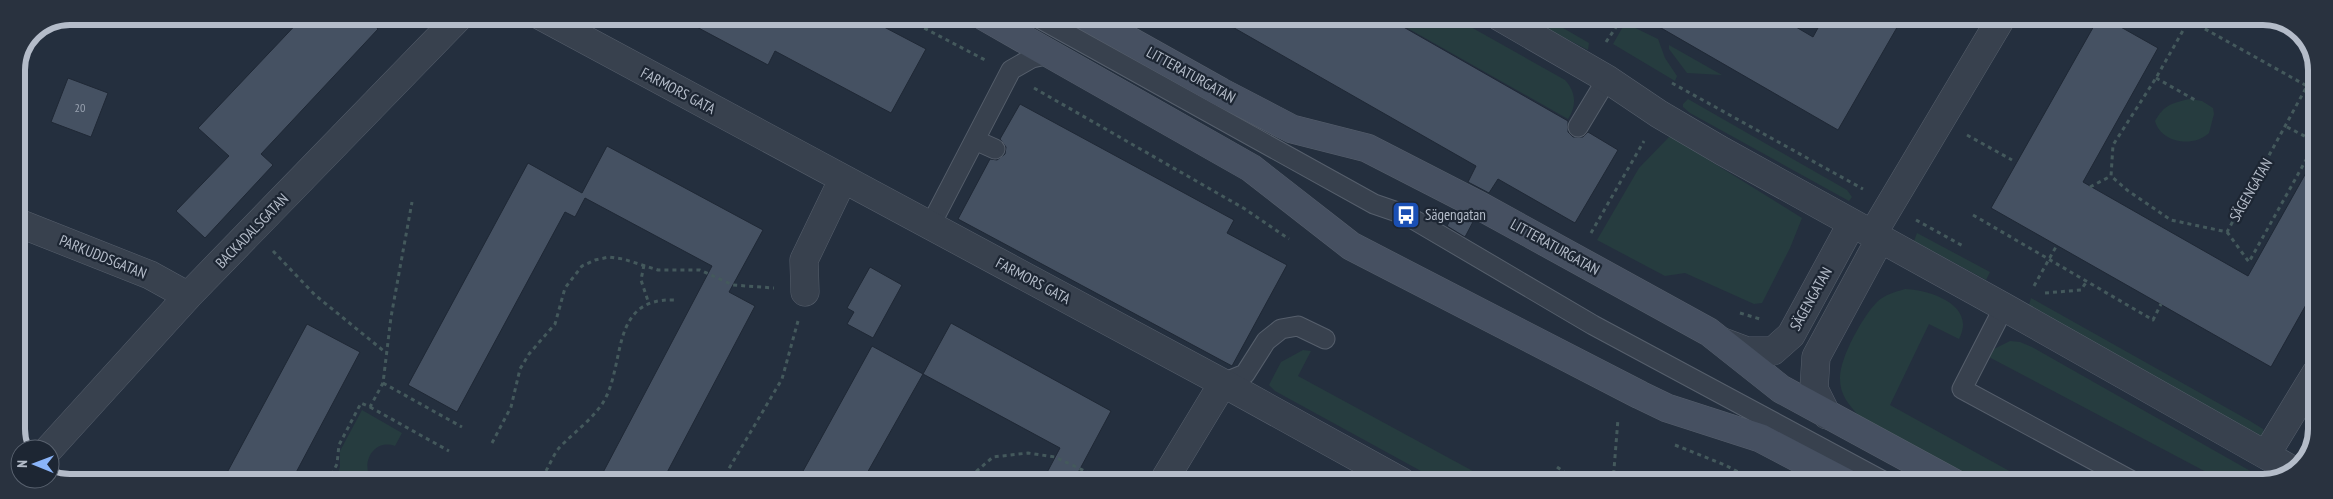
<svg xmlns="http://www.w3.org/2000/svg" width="2333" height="499" font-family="'PT Sans Narrow',sans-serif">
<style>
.green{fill:#263c3f}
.building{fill:#455162;stroke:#1f2835}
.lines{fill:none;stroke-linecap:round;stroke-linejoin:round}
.lane-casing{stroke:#565f6c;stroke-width:21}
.street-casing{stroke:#565f6c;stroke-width:29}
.secondary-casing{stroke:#565f6c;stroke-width:29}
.path{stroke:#44595c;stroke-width:3;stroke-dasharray:4 4;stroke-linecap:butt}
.lane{stroke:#38414e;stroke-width:19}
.street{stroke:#38414e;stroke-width:28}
.secondary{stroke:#465061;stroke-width:28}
.labels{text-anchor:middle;stroke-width:4.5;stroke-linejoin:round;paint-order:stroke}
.number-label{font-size:12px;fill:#98a1af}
.street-label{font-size:15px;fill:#b4bcc9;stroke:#1d2633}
.poi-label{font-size:15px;fill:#b4bcc9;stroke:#1d2633;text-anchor:start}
.rim{fill:none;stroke:#b4bcc9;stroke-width:6}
</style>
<rect width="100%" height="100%" fill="#242f3e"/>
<!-- green -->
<path class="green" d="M1388 17H1453L1565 80C1576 92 1577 106 1568 119Z
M1524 17H1544L1589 43 1588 50Z
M1625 23 1658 39 1665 58 1677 76 1675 81 1613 44Z
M1669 45 1722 75 1687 73 1669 49Z
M1688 99 1847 190 1852 197 1849 201 1690 113 1683 107V104Z
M2189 99 2202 101 2213 108 2214 114 2209 133C2193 148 2161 143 2155 121 2164 105 2172 103 2189 99Z
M1670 136 1802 218 1790 248 1762 303 1754 304 1685 273 1665 276 1597 240 1639 168Z
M1917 233 1990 272 1986 280 1914 241Z
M1905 289C1930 290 1977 305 1959 339L1929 324 1890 405 2031 483H1982L1859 416C1849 405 1840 395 1840 379 1839 359 1863 316 1877 302 1884 295 1895 292 1905 289Z
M2031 298 2250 421 2263 429 2264 435 2257 437 2029 305Z
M2010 341 2020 342 2032 347 2268 481 2227 483 1987 356 1992 350Z
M1303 350 1311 351 1298 376 1493 482H1441L1275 391 1269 385 1281 362Z
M362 410 402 433 395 446C373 438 359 465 373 482H335L340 467V451Z"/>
<!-- building -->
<path class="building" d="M304 16H364L378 29 261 154 273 165 205 238 176 211 229 156 198 128Z
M678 17H865L926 49 891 113 775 51 768 65Z
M1215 17H1386L1568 121V132L1573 137H1583L1588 132 1618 150 1575 223 1498 179 1489 193 1468 182 1476 166Z
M1642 17H1779L1813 37 1824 17H1903L1838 130Z
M2099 17H2103L2158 48 2083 182 2248 276 2316 155V287L2271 367 1991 208Z
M68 78 108 93 91 137 51 122Z
M1020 104 1234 220 1227 233 1287 265 1232 366 958 219 990 159 997 160 1005 154 1006 147 1000 139Z
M607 146 763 230 729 292 755 306 662 482H598L712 266 585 198 575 217 565 212 457 412 408 385 528 163 582 193Z
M1455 211 1474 220 1465 237 1447 226Z
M870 267 902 285 873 338 847 324 854 312 847 308Z
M951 323 1111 411 1073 482H1042L1060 448 923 374Z
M307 324 360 352 291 482H222Z
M872 346 923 374 862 482H797Z"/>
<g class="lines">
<defs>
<path id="lane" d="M1037 17 1374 204 1406 215 1593 325 1887 483
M1578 127 1607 79
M975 140 995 149
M930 226 1011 70 1032 58 1050 54
M2004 307 1962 389 2136 483
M1223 383 1245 374 1266 341 1281 329 1298 326 1325 339"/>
<path id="street" d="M541 16 1223 383
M1500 17 1607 79 1659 114 1722 151 2004 307 2294 471
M16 222 150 275 188 296
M1872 235 2002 17
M805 292 804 260 843 179
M1723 342 1747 351H1773L1791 335 1852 223
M1827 415 1814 389 1816 357 1880 239
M49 449 188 296 460 16
M2266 455 2316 373
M1163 482 1223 383 1402 482"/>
<path id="secondary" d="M985 17 1251 168 1351 246 1640 395 1667 408 1760 438 1846 483
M1087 17 1221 92 1292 129 1367 148 1480 206 1709 332 1781 389 1954 483"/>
</defs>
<!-- lane casing -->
<use href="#lane" class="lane-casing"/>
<!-- street casing -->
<use href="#street" class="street-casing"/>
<!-- secondary casing -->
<use href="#secondary" class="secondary-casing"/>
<!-- path -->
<path class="path" d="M903 17 987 61
M2184 17 2189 20 2307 86 2227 232 2171 220 2127 190 2111 176 2113 145 2156 78 2189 20 2191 17
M1606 42 1623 17
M2156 78 2195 100
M1672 83 1863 189
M1034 88 1245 209 1289 239
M2316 92 2307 86 2316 70
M2287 127 2316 142
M1967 135 2012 160
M2090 187 2111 176
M1973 215 2153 320 2161 304
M1916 220 1963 246
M2227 232 2249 262 2316 142
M1591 233 1644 141
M273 251 315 295 385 352
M644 265 641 280 649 304
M2034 286 2057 245
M2045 293 2081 290 2087 281
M1740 313 1760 319
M383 383 462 427
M370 407 449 451
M492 443 511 407 520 369 529 354 555 324 565 288 582 266 595 260 609 257 623 259 658 270H700L733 285 774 288
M1675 445 1725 465 1759 483
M1557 467 1571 477 1574 482
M546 471C550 464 554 454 559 448 572 434 588 423 600 407 628 370 606 297 675 300
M328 482 337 464 339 445 361 403 370 407 383 383 391 317 412 202
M550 482 552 474
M721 482 782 379 798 321
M964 482 993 457 1028 453 1055 457 1108 482
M1613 482 1618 419"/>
<!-- lane -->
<use href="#lane" class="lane"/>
<!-- street -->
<use href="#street" class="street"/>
<!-- secondary -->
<use href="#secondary" class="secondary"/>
</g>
<!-- icons -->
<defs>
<symbol id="bus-square" viewBox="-11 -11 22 22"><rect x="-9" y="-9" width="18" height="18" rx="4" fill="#1a4fb4" stroke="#1d2633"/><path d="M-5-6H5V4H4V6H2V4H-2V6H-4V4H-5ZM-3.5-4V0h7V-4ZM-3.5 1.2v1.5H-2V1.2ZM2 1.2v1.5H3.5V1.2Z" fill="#fff"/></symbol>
</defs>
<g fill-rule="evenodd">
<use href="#bus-square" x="1390" y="199" width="32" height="32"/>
</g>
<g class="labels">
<!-- number labels -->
<g class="number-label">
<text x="80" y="112">20</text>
</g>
<!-- street labels -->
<g class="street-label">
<text transform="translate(1191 75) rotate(29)" y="5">LITTERATURGATAN</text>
<text transform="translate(678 91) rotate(28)" y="5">FARMORS GATA</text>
<text transform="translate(2251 190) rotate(-60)" y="5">SÄGENGATAN</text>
<text transform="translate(252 231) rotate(-46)" y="5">BACKADALSGATAN</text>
<text transform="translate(1555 247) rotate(29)" y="5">LITTERATURGATAN</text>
<text transform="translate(103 257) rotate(22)" y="5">PARKUDDSGATAN</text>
<text transform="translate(1033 281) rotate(28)" y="5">FARMORS GATA</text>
<text transform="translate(1811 299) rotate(-61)" y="5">SÄGENGATAN</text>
</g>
<!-- poi labels -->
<g class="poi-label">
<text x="1425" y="220">Sägengatan</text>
</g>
</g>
<!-- crop -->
<path d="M0 0H2333V499H0ZM70 25H2263A45 45 0 0 1 2308 70V429A45 45 0 0 1 2263 474H70A45 45 0 0 1 25 429V70A45 45 0 0 1 70 25Z" fill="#29323f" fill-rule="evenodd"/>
<path class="rim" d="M70 25H2263A45 45 0 0 1 2308 70V429A45 45 0 0 1 2263 474H70A45 45 0 0 1 25 429V70A45 45 0 0 1 70 25Z"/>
<!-- north arrow -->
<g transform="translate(35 464) rotate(271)"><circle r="24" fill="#1d2633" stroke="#59626f"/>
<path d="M0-4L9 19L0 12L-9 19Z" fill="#8ab4f8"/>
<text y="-8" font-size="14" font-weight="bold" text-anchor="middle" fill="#b4bcc9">N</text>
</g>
</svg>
